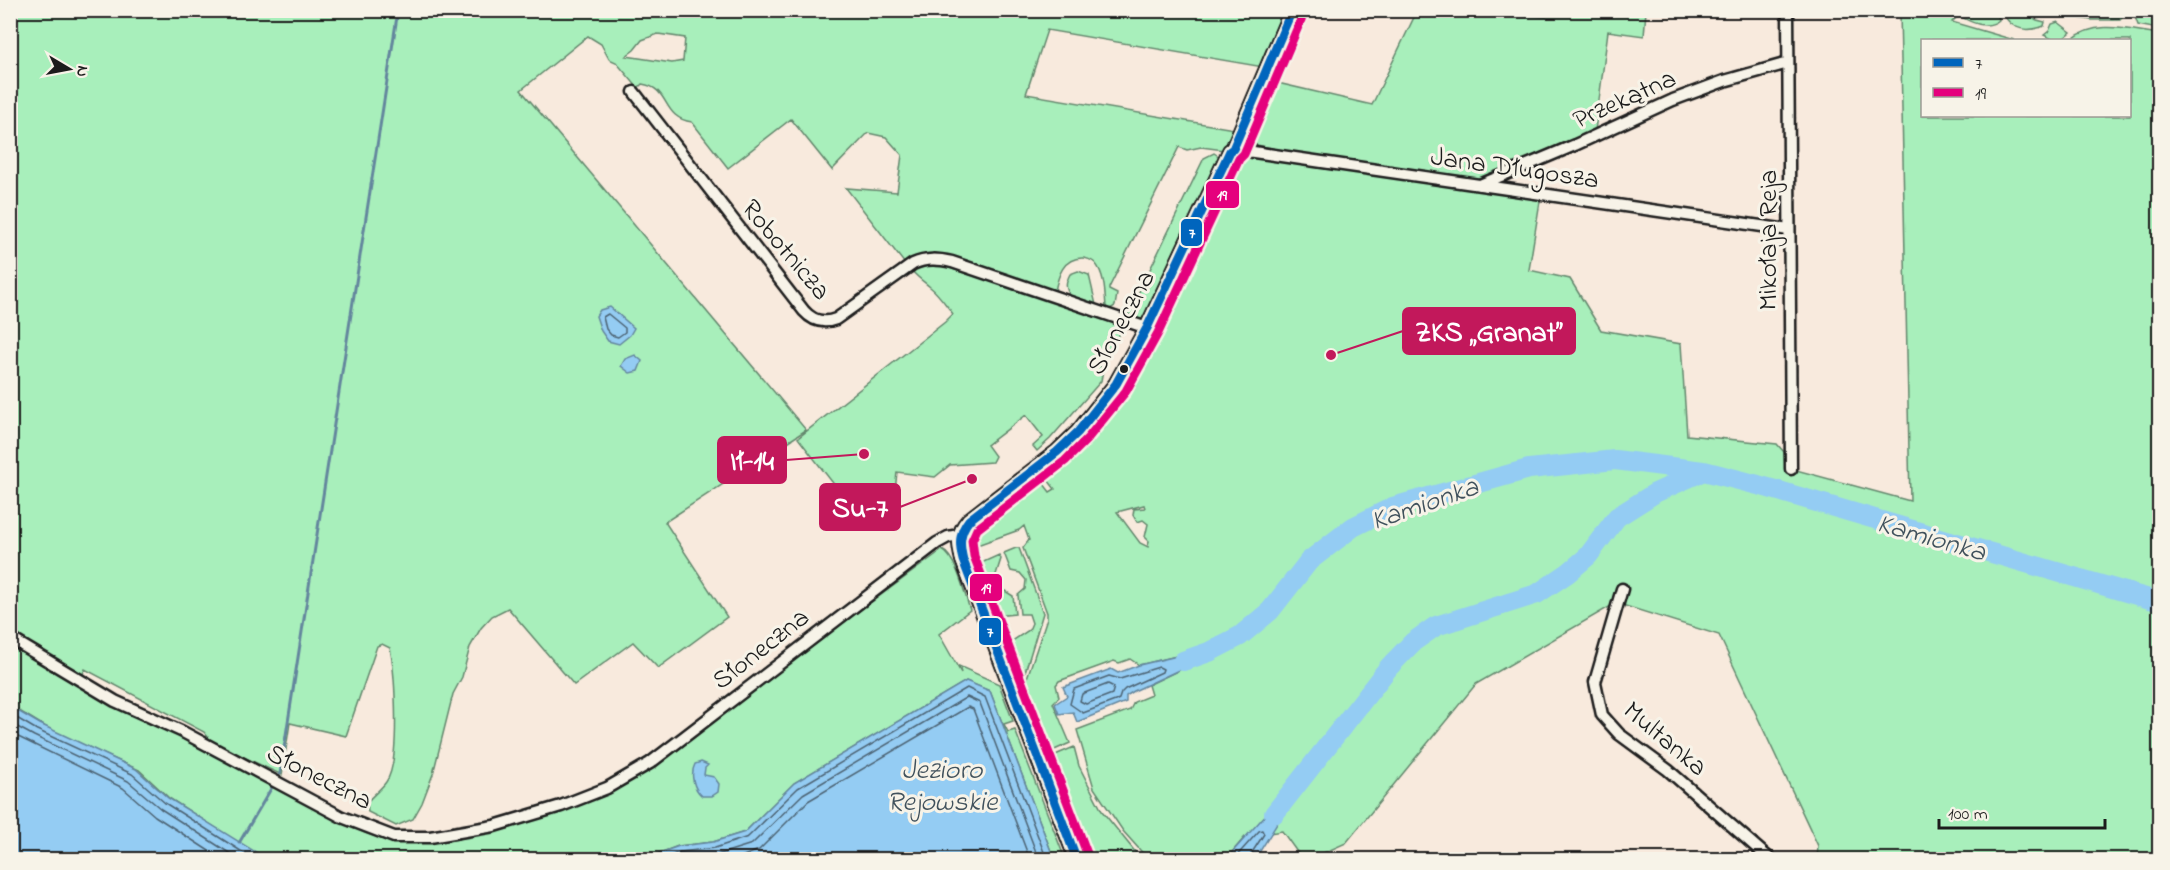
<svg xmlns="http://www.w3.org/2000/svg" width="2170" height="870" font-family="'Indie Flower',sans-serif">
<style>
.green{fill:#a8efbb;stroke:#62866c;stroke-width:1.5;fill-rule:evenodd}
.water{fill:#94ccf3;stroke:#64869d;stroke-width:1.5}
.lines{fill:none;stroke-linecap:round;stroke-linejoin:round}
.shore{stroke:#4c6272;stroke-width:1.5}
.stream{stroke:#64869d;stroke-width:3}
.river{stroke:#94ccf3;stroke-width:20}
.street-casing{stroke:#1c1c1c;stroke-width:15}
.secondary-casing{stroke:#1c1c1c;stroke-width:18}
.street{stroke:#f7f3e8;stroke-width:10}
.secondary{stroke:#f7f3e8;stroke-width:14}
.bus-1-casing{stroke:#f7f3e8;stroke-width:14}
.bus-2-casing{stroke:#f7f3e8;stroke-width:14}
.bus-1{stroke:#0065bd;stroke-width:9}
.bus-2{stroke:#e5007d;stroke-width:9}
.bus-dot{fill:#1c1c1c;stroke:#f7f3e8;stroke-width:2}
.labels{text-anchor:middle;stroke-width:6;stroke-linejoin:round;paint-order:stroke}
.street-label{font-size:27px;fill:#1c1c1c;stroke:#f7f3e8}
.water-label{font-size:28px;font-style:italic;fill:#40515c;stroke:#f7f3e8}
.leader{fill:none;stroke:#c2185b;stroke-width:2}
.callout-dot{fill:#c2185b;stroke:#f7f3e8;stroke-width:2}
.callout{fill:#c2185b;stroke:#c2185b;stroke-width:2}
.callout-label{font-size:28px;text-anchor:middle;font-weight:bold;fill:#fff}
.line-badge{stroke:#f7f3e8;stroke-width:2}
.badge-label{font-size:16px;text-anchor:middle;font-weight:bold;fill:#fff}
</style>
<rect width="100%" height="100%" fill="#f8eadd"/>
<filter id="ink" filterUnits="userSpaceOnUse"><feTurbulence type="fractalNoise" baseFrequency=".0167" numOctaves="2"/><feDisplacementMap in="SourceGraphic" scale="12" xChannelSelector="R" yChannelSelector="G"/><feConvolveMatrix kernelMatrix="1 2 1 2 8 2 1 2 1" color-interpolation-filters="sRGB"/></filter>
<g filter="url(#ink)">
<!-- green -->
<path class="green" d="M11 11H1293L1269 68 1047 30 1026 94 1240 130 1224 150 1201 147 1187 150 1179 147 1109 288V290L1117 294 1115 306 1110 309 1106 308C1105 294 1105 274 1095 263 1092 260 1086 258 1082 258 1063 258 1058 276 1055 291L956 257 936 255 905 264 846 188 897 192 902 155 886 137 868 133 832 170 791 119 728 168 692 122C661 118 671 88 642 84L638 88 616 62 609 59 601 44 588 36 521 90 806 430 665 522 727 617 658 668 633 642 574 685 508 608 492 616 481 628 470 647 462 677 453 694 433 774 422 803 413 819 396 826 368 812 367 802C373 795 381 789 386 782 401 762 395 673 390 648L382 644 377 646 346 736 290 723 282 775 212 742 204 732 85 669 79 683 215 756 266 780 269 785 365 833 389 841 407 843 445 841 459 839 546 815 609 793 655 767 797 657 942 550C956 556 965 595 970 610L939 634 961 673 959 666 999 684 1013 721 1004 724 1008 732 1015 730 1065 859H1054L990 691 966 681 794 783 745 832 713 842 678 846 641 860 264 859 169 798 139 770 54 732 11 706ZM658 34 685 38 683 61 672 63 626 56 634 50 642 40Z
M1417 11H1467L1546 17 1547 11H1646L1644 36 1608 31 1595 131 1481 179 1282 151 1249 143 1273 82 1372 105Z
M1900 11H1997L1999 20C1988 30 1970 23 1959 15L1952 22 2014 40H1922V116H2130V40H2071C2096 19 2129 30 2159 34V859H1817L1818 846 1719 635 1616 603 1476 684 1346 843 1310 859H1302L1282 831 1245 837 1226 859H1148L1123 831 1094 788 1077 730 1130 710 1134 702 1151 695 1148 685 1177 671 1206 649 1139 665 1130 659 1119 663 1114 661 1059 681 1056 685 1059 697 1053 703 1070 743 1050 752 1025 684 1047 618V613L1023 548 1029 540 1024 526 1019 530 980 544 975 543 973 536 988 517 1036 481 1040 479 1050 492 1055 489 1045 476 1099 423 1133 374 1235 164 1241 156 1541 195 1529 270 1570 279 1601 330 1681 344 1687 435 1777 444 1784 452 1785 467 1910 501ZM1144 505 1145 508 1134 509 1133 515 1137 522 1143 520 1148 524 1145 537 1149 541 1148 547 1140 543 1117 512Z
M2006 11H2021L2037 20 2045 22 2044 26C2029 32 2011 31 2004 14Z
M2052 11H2128L2120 20H2092L2056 15Z
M2133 11H2159V18L2153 28 2138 25Z
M2058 22 2071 32 2063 39 2054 40 2044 35 2049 31 2052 24Z
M1214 153 1220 157 1150 307 1142 319H1133L1126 312 1127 300 1139 292 1204 158Z
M940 265 1125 325 1100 366 1103 370 1101 381 1050 439 1037 451 1033 446 1043 437 1026 415 987 445 995 456 992 462 950 465 935 477 897 472 895 491 860 518 798 438 945 322 953 314C946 305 939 294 930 287 923 281 918 278 912 271L920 266Z
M1078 271 1089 275 1096 305 1071 296C1064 288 1066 282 1070 274Z
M1016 548H1019L1043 613 1022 682 1020 681 1006 645 1029 630 1032 623 1029 614H1020L1018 595 1025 589 1026 580 1020 573 1011 571 1004 553Z
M999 555 1001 559 991 590 987 593 978 567 979 564Z
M1005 591 1013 596 1015 614 995 616 990 602 998 600 999 599 995 596Z
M1074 747 1079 766 1102 811 1141 859H1092L1053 756Z"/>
<!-- water -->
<path class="water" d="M610 307 634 328 630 335 619 344 608 341 601 331 596 316 600 310Z
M635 355 642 361 638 371 630 373 621 366 625 359Z
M1207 649 1209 656 1134 691 1126 696V702L1077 722 1073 712 1059 714 1055 704 1067 696 1063 687 1111 669 1118 673 1139 665Z
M966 681 990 691 1054 859H643L679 846 713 842 745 832 794 783Z
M11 707 40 724 136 769 168 798 267 859H11Z
M701 762 708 765 705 768 704 775 714 777 719 784 718 792 712 796H702C693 788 690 774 695 764Z
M1286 792 1293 798 1257 856 1253 859H1226Z"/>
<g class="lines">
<!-- shore -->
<path class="shore" d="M608 314 625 328V332L618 337 611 335 606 329 603 317Z
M1159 667 1163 669 1162 672 1125 689 1121 693 1119 699 1115 701 1083 713 1070 704 1074 689 1109 676 1120 679Z
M1108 684 1114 687 1112 694 1086 704 1080 701 1082 694Z
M10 714 37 730 132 774 165 803 255 860
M10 723 34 736 128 781 161 809 240 860
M10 733 123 788 155 816 223 860
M660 860 680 852 715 848 748 837 798 788 967 688 985 697 1047 860
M683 860 717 855 752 844 803 794 967 697 980 703 1039 860
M733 860 759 850 808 801 968 707 973 709 1030 860
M1233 860 1259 831 1262 830 1264 834 1251 854 1250 860"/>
<!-- stream -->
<path class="stream" d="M280 774 398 10
M239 843 272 787"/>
<!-- river -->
<path class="river" d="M1183 661 1209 652 1240 636 1270 611 1309 561 1353 527 1393 507 1529 469 1615 460 1703 471
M1274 814 1389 667 1413 642 1436 626 1537 594 1568 573 1588 556 1617 517 1655 493 1704 471 1758 485 2160 602"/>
<defs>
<path id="street" d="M1788 10 1791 469
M634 92 804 311C813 321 823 324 836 319L913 264C926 258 938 259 952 262L1147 328
M1233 149 1789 230
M1482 184 1575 145 1673 100 1724 81 1788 63
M1622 589 1595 682 1602 715 1619 734 1668 770 1771 860
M10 638 115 701 181 731 342 817 394 837H430L494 826 561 806 607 788 650 763 688 734 937 543 948 537 959 535"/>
<path id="secondary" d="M1077 860 963 560C959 544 957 533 969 520L1057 452 1078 432 1116 384 1147 328 1230 151 1233 149 1292 10"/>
</defs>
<!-- street casing -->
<use href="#street" class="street-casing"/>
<!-- secondary casing -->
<use href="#secondary" class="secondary-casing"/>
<!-- street -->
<use href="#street" class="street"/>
<!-- secondary -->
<use href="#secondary" class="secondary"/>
<defs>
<path id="bus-1" d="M1077 860 963 560C959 544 959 533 969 520L1057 452 1078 432 1116 384 1147 328 1230 151 1233 149 1292 10"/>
<path id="bus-2" d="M1088 856 974 556 972 540 977 529 1065 461 1087 439 1126 391 1158 333 1239 159 1244 154 1303 15"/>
</defs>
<!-- bus-1 casing -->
<use href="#bus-1" class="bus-1-casing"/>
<!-- bus-2 casing -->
<use href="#bus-2" class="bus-2-casing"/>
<!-- bus-1 -->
<use href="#bus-1" class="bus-1"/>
<!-- bus-2 -->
<use href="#bus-2" class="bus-2"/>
</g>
</g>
<!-- markers -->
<circle class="bus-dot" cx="1124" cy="369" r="5"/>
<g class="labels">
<!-- street labels -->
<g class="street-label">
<text transform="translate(1624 98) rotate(-24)" y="9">Przekątna</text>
<text transform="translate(1515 167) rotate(8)" y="9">Jana Długosza</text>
<text transform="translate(1767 240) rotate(-90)" y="9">Mikołaja Reja</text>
<text transform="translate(787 249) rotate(50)" y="9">Robotnicza</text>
<text transform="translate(1120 322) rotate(-62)" y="9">Słoneczna</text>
<text transform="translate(760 648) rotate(-38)" y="9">Słoneczna</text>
<text transform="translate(1666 738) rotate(40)" y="9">Multanka</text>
<text transform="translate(320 776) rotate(27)" y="9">Słoneczna</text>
</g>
<!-- water labels -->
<g class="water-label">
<text transform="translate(1424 502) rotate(-19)" y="10">Kamionka</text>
<text transform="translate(1932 536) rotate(16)" y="10">Kamionka</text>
<text x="942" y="778">Jezioro<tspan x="942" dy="32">Rejowskie</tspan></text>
</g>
</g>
<!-- callouts -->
<path class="leader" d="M1331 355L1403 331M864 454L786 460M972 479L900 507"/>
<g class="callout-dot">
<circle cx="1331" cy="355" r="6"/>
<circle cx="864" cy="454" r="6"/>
<circle cx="972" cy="479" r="6"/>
</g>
<g class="callout">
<rect x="1403" y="308" width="172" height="46" rx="6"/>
<rect x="718" y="437" width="68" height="46" rx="6"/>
<rect x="820" y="484" width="80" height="46" rx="6"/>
</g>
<g class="callout-label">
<text x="1489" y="341">ZKS „Granat”</text>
<text x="752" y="470">Ił-14</text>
<text x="860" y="517">Su-7</text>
</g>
<g class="line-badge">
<rect x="1205" y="180" width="35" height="29" rx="6" fill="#e5007d"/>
<rect x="1180" y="218" width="23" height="29" rx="6" fill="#0065bd"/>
<rect x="969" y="573" width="34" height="29" rx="6" fill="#e5007d"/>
<rect x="978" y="617" width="24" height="29" rx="6" fill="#0065bd"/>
</g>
<g class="badge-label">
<text x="1222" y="200">19</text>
<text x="1192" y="238">7</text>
<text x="986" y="593">19</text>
<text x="990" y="637">7</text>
</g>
<!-- margin -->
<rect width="2170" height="870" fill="none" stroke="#f7f3e8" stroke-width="36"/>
<rect x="18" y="18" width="2134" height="834" fill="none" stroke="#1c1c1c" stroke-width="2" filter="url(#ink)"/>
<!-- legend -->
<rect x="1921" y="39" width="210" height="78" fill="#f7f3e8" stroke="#9f9d96" stroke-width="1.5"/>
<rect x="1933" y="58" width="30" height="9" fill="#0065bd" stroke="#9f9d96" stroke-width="1.5"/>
<text x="1975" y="69" font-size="18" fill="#1c1c1c">7</text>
<rect x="1933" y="88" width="30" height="9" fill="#e5007d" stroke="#9f9d96" stroke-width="1.5"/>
<text x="1975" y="99" font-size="18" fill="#1c1c1c">19</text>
<!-- north arrow -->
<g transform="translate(69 69) rotate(100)" stroke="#f7f3e8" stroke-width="4.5" paint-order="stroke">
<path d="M0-4.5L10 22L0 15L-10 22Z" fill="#1c1c1c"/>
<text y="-9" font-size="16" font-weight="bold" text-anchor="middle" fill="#1c1c1c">N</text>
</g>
<!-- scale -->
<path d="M1939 819v9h166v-9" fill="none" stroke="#1c1c1c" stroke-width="3"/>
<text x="1948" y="819" font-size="18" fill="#1c1c1c" stroke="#f7f3e8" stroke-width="4.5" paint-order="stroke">100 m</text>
</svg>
